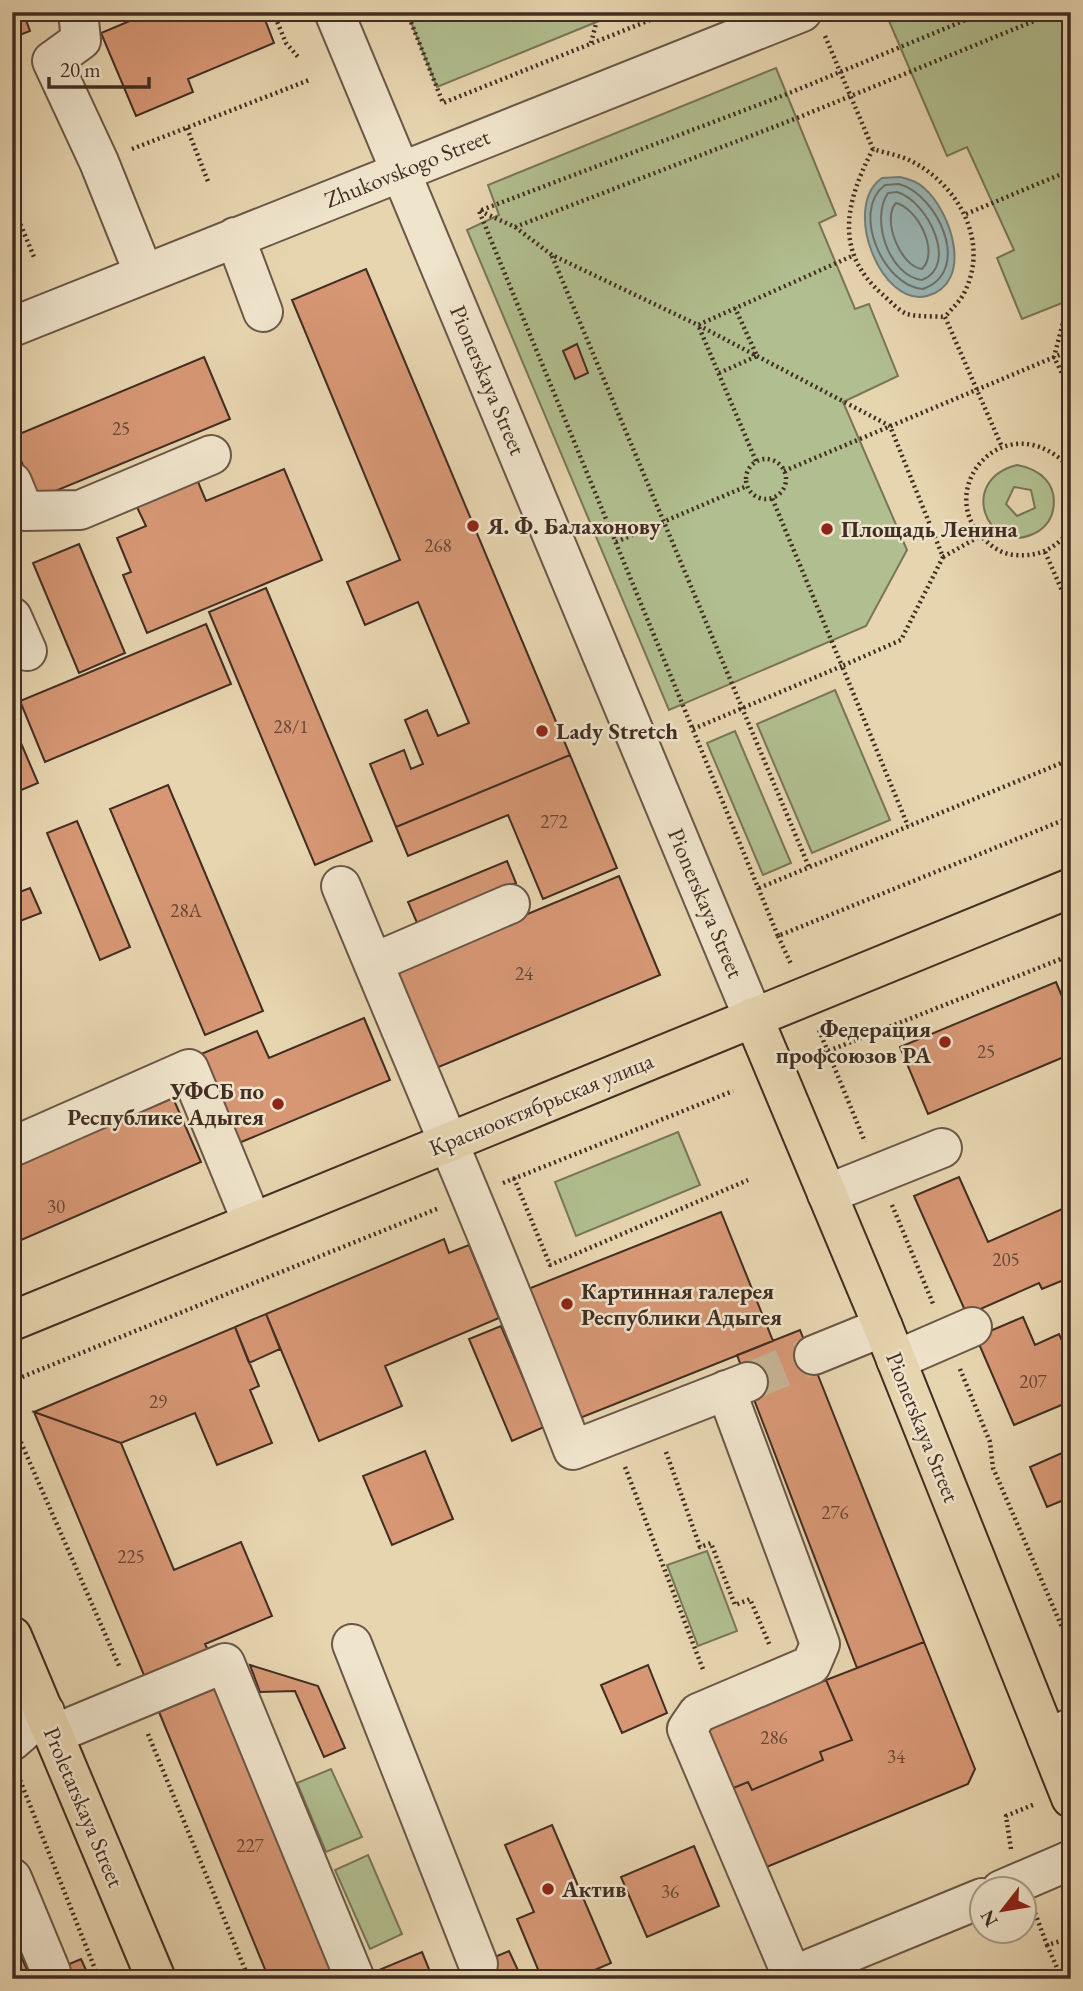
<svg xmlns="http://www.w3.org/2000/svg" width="1083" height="1991" font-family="'EB Garamond',serif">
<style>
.green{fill:#b1be8f;stroke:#797658;stroke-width:2;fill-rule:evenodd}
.water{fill:#9ab6b5;stroke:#767f7a;stroke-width:2}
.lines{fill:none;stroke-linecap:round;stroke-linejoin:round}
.shore{stroke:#6e726c;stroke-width:2}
.building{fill:#d79775;stroke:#412d22;stroke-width:2}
.minor-tunnel{stroke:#c6b394;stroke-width:38;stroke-dasharray:38 19;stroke-linecap:butt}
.minor-casing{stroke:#6a5746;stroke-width:42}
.major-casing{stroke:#412d22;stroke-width:42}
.path{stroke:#412d22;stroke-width:4.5;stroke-dasharray:2 3.5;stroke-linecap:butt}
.minor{stroke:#efe4cc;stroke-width:38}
.major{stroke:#e7d5b0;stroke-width:38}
.poi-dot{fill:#8f2418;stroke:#efe4cc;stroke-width:2.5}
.labels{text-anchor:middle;stroke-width:5;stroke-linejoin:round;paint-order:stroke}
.number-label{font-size:19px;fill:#664837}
.street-label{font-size:23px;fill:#412d22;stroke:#efe4cc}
.poi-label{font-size:23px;font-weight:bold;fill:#412d22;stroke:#efe4cc;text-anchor:start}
</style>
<rect width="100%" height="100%" fill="#e7d5b0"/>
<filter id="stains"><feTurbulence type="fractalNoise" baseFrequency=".00286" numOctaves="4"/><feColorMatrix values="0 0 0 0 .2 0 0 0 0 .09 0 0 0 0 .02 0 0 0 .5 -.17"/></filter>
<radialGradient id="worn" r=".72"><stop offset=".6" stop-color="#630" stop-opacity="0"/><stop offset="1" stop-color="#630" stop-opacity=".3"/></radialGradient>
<!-- green -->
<path class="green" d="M407 12H621L437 87Z
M911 12H1071V308L1067 301 1022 319 997 258 1014 250 967 147 947 156 889 21Z
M776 68 836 215 819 223 855 309 869 304 898 376 843 402 907 550 866 626 669 710 467 230 499 215 488 185Z
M1017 465C1041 469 1058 485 1053 510 1051 521 1043 530 1033 534 987 555 957 480 1017 465ZM1014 487 1031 490 1035 508 1017 516 1006 504Z
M835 690 890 820 812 853 757 724Z
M735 731 791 863 763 875 707 743Z
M678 1132 700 1185 576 1236 555 1182Z
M707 1551 737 1631 698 1646 667 1565Z
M331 1769 362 1837 326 1852 297 1783Z
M368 1855 402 1934 370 1949 335 1870Z"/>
<!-- water -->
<path class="water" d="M900 177C909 179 918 182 924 188 951 211 975 283 927 296 881 308 841 206 882 178Z"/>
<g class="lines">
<!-- shore -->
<path class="shore" d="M899 184C938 195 973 271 923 289 884 287 850 211 885 185Z
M897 192C928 201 959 266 922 280 889 276 870 219 888 193Z
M896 203C917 208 940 251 922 269 901 267 881 219 896 203Z"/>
</g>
<!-- building -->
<path class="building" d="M12 12H23L30 31 12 38Z
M151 12H262L274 43 188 79 193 92 136 116 101 33Z
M366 269 570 755 396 827 370 764 404 750 411 769 423 764 405 720 427 710 438 736 469 723 418 602 365 625 347 582 400 560 292 300Z
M577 344 588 373 575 379 563 351Z
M204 357 230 419 36 499 12 437Z
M284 469 322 560 147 633 123 575 131 572 117 538 146 526 135 503 196 477 206 501Z
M79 544 125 653 79 673 33 563Z
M266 588 372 841 315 865 209 612Z
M206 624 231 684 45 762 20 701Z
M12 722 38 783 12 794Z
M570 755 617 868 543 899 508 815 408 856 396 827Z
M168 785 263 1011 205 1035 110 809Z
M77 821 130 947 100 960 47 833Z
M507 861 516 883 418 925 408 902Z
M619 876 660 975 429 1071 388 972Z
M30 888 41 913 12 924V895Z
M1056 982 1071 1018V1054L928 1114 900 1047Z
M364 1018 390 1080 239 1143 201 1054 257 1031 269 1058Z
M173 1098 201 1162 12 1244V1167Z
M959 1177 988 1242 1071 1205V1277L1042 1289 1039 1283 967 1315 914 1196Z
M721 1212 773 1341 580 1418 528 1289Z
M444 1239 449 1253 469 1245 499 1318 385 1366 402 1406 319 1441 266 1314Z
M266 1314 280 1349 249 1363 235 1327Z
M1023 1317 1035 1345 1059 1334 1071 1360V1401L1014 1425 976 1337Z
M501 1326 544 1427 512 1441 469 1339Z
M235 1327 259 1386 250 1390 272 1443 217 1465 195 1413 121 1443 34 1412Z
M800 1330 924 1642 857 1668 737 1355Z
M34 1412 121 1443 174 1570 241 1542 272 1616 205 1644 209 1652 146 1680Z
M1071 1449V1497L1047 1507 1030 1467Z
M425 1451 453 1519 392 1545 363 1476Z
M924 1642 975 1769 968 1784 757 1871 721 1793 748 1782 752 1790 823 1760 820 1752 852 1740 826 1680Z
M250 1665 318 1686 345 1748 324 1757 295 1691 260 1692Z
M648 1665 667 1713 622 1733 601 1685Z
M826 1680 852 1740 820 1752 823 1760 752 1790 748 1782 721 1793 697 1733Z
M220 1686 342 1979H269L159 1712Z
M552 1825 611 1963 574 1979H542L517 1919 534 1912 505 1845Z
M694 1846 719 1906 647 1937 621 1877Z
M12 1935 31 1979H12Z
M509 1951 522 1979H450L449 1976Z
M422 1952 433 1979H382L379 1970Z
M81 1959 90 1979H34Z"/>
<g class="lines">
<!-- minor-tunnel -->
<path class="minor-tunnel" d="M748 1382 814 1355"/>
<defs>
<path id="minor" d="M78 12 81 40 52 61 99 162 144 274
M334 12 753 1017
M235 237 263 312
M12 327 802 12
M12 482 24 511 80 510 211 455
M12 617 27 651
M341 886C419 1074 500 1261 573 1450L748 1382
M373 963 510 904
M12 1147 189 1069 252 1222
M827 1194 942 1148
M814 1355 883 1327
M896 1360 972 1327
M726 1390 820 1644 811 1665 698 1713 687 1729 792 1976
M352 1644 478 1964
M54 1734 225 1663 355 1979
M1047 1738 1071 1728
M12 1741 45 1712
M12 1878 51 1972
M1001 1890 1071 1860
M785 1979 982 1898"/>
<path id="major" d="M753 1017 883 1327 1071 1798
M12 1321 1071 888
M12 1636 156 1979"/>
</defs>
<!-- minor casing -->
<use href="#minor" class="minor-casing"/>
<!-- major casing -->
<use href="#major" class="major-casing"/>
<!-- path -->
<path class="path" d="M273 12 286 43 298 57
M407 12 443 103 670 12
M985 12 787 94 479 211 778 936 1071 817
M825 36 873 149C885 153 898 155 909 160 957 183 990 240 965 291 961 301 951 309 945 317
M591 43 599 12
M187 128 209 184
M132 149 309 80
M873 149C846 201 833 251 882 294 889 300 899 311 907 314 919 317 933 316 945 317
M12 204 34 257
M480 211 515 227 552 255 698 325 890 426 943 557 901 640 842 666 908 826
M966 214 1071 170
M515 227 797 118 1056 12
M552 256 809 867
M1071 292 1054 357 1071 392
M945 317 1002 447
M719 373 757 356 735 308
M746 479a20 20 0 1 1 40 0a20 20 0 1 1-40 0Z
M756 461 698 325 852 256
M1071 469C1007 399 928 491 987 542 995 549 1005 555 1016 555 1040 557 1056 548 1071 529
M784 471 1071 350
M616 542 747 486
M1045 552 1071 611
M943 557 980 536
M693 729 842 666 772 498
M759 888 1071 759
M778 936 791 964
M819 1030 865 1142
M808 1059 1071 955
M514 1178 550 1265 748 1180
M503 1183 733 1091
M892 1205 934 1306
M960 1369 990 1442 993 1468 1071 1648
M12 1381 439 1208
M12 1422 120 1668
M666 1452 700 1547 711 1543 735 1605 750 1599 770 1646
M625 1467 704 1672
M148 1734 249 1979
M18 1775 99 1979
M1011 1849 1006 1816 1035 1804
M1035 1913 1047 1945 1071 1938
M1047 1945 1062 1979"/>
<!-- minor -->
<use href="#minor" class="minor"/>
<!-- major -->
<use href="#major" class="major"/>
</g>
<!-- markers -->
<g class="poi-dot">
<circle cx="473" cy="526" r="7"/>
<circle cx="827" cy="529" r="7"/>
<circle cx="542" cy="731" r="7"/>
<circle cx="945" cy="1042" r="7"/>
<circle cx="278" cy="1104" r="7"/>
<circle cx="567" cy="1304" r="7"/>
<circle cx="548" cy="1889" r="7"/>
</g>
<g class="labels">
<!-- number labels -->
<g class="number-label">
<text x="121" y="435">25</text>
<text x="438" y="552">268</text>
<text x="291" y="733">28/1</text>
<text x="554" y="828">272</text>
<text x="186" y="917">28А</text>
<text x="524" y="980">24</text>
<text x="986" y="1058">25</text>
<text x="56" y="1213">30</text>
<text x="1006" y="1266">205</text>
<text x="1033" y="1388">207</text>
<text x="158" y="1408">29</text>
<text x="835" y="1519">276</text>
<text x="131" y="1563">225</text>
<text x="774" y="1744">286</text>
<text x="896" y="1763">34</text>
<text x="250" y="1852">227</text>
<text x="670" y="1898">36</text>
</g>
<!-- street labels -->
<g class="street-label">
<text transform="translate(407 168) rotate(-22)" y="8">Zhukovskogo Street</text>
<text transform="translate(488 380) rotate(67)" y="8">Pionerskaya Street</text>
<text transform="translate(706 903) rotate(67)" y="8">Pionerskaya Street</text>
<text transform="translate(541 1104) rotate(-22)" y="8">Краснооктябрьская улица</text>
<text transform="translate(923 1427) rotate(68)" y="8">Pionerskaya Street</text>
<text transform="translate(84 1807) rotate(67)" y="8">Proletarskaya Street</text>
</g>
<!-- poi labels -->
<g class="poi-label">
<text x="487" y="534">Я. Ф. Балахонову</text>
<text x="841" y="537">Площадь Ленина</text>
<text x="556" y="739">Lady Stretch</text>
<text x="931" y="1037" text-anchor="end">Федерация<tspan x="931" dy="26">профсоюзов РА</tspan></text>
<text x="264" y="1099" text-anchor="end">УФСБ по<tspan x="264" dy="26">Республике Адыгея</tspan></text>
<text x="581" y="1299">Картинная галерея<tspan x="581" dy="26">Республики Адыгея</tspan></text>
<text x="562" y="1897">Актив</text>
</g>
</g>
<!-- margin -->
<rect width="1083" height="1991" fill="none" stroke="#e7d5b0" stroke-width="42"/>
<rect x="14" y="14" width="1055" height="1963" fill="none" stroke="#412d22" stroke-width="3.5"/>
<rect x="21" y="21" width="1041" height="1949" fill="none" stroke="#412d22" stroke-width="2"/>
<!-- north arrow -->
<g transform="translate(1003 1910) rotate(239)"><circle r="33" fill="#efe4cc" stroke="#a99b88" stroke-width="2"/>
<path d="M0-5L12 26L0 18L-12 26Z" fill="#8f2418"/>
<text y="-10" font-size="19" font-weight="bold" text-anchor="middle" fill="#412d22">N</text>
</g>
<!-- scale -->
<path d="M49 77v10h100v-10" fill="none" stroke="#412d22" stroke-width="3.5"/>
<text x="60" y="77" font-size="21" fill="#412d22" stroke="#efe4cc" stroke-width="5" paint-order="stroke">20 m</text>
<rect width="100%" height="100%" filter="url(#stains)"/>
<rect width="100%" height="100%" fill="url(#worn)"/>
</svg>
